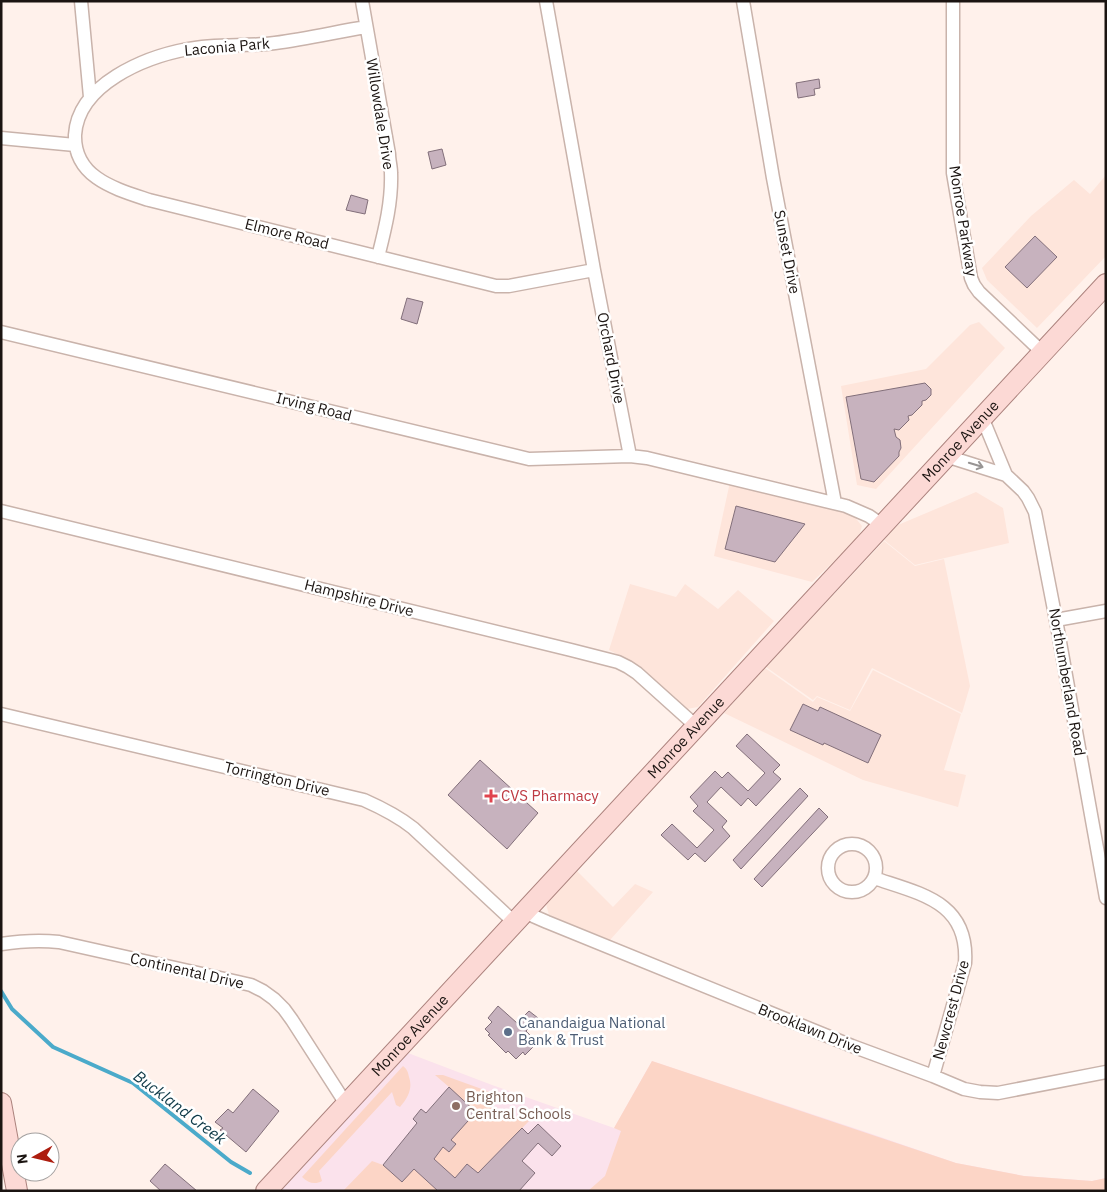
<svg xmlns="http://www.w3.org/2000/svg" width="1107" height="1192" font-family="'IBM Plex Sans',sans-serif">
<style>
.built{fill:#fee5db}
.education{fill:#fbe2ec}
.green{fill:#fcd5c6}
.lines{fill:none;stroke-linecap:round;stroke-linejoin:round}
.stream{stroke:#4baaca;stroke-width:4}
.building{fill:#c7b2be;stroke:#826f7a}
.street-casing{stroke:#c9b3ab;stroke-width:15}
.primary-casing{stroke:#ac837e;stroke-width:22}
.street{stroke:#fff;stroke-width:12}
.primary{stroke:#fcd9d5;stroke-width:20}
.oneway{stroke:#989594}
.health-dot{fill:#e0444e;stroke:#fff;stroke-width:2}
.service-dot{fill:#5c6f8a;stroke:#fff;stroke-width:2}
.education-dot{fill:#8d6e63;stroke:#fff;stroke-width:2}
.labels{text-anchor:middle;stroke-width:5;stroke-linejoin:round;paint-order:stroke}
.street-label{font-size:15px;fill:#1b1411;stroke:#fff}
.health-label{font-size:15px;fill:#be3a42;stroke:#fff;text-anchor:start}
.service-label{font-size:15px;fill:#4e5e75;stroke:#fff;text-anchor:start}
.education-label{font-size:15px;fill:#785e54;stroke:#fff;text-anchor:start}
.water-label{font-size:16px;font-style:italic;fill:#0e3947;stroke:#fff}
</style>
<rect width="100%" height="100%" fill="#fff1eb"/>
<!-- built -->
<path class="built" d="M1106 175V256L1037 328 987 280 982 268 1031 216 1074 180 1090 194Z
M979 322 1005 348 876 489 857 485 841 386 926 369 970 325Z
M730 482 853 515 862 526 858 539 812 582 714 556Z
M976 492 1003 508 1009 543 915 565 884 540 898 525Z
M884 541 915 566 944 559 970 686 962 713 872 668 850 710 817 696 813 700 766 667Z
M630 584 676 597 685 584 718 609 738 590 774 621 698 707 687 709 640 666 609 650Z
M765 668 813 702 817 697 850 711 873 670 961 714 944 770 966 775 958 807 863 780 724 713Z
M577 871 613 907 635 884 653 892 610 940 549 915 546 904Z"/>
<!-- education -->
<path class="education" d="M408 1053 492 1085 614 1128 652 1061 866 1132 956 1163 1024 1176 1092 1181 1106 1178V1191H281Z"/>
<!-- green -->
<path class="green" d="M652 1061 956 1163 1024 1176 1092 1181 1106 1178V1191H588L605 1176 621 1131 614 1128Z
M403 1066C407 1069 408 1072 409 1077 413 1088 408 1098 400 1107L396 1105 392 1092 319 1171 322 1181C315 1185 308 1183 302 1177Z
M435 1075H443L490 1092 487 1106 529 1121 478 1173 467 1164 455 1178 434 1159 443 1147 455 1144 451 1140 449 1087Z
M372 1161 383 1165 402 1181 414 1169 438 1191H343Z"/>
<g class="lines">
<!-- stream -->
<path class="stream" d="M1 991 12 1009 53 1047 133 1083 231 1162 250 1173"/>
</g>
<!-- building -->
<path class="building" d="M819 79 820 88 814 89 815 95 798 98 796 83Z
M442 149 446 165 432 169 428 152Z
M351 195 368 200 365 214 346 210Z
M1035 236 1057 257 1027 288 1005 267Z
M407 298 423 302 417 324 401 319Z
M925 383 931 389V395L926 400 922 401V405L912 415 908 416 909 420 899 430 894 429 896 437 900 440 901 448 899 452V456L874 482 861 479 846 397Z
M736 506 805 524 775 562 725 549Z
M803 704 818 711 820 707 881 735 868 763 824 743 823 745 790 730Z
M747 734 780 765 773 772 781 779 756 806 748 798 741 806 721 787 707 802 727 821 722 827 730 836 705 862 695 853 688 860 661 835 672 824 697 848 714 830 693 811 698 806 690 797 715 771 722 778 728 772 748 791 765 773 736 746Z
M480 760 538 813 507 849 448 795Z
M800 788 808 796 741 869 733 860Z
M819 808 828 817 762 887 754 879Z
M498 1006 517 1023 529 1011 538 1018 526 1031 534 1039 531 1043 534 1046 525 1055 523 1052 516 1059 508 1051 506 1053 488 1035 490 1034 485 1029 492 1022 488 1018Z
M449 1087 476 1112 451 1140 456 1144 449 1152 443 1147 434 1159 455 1178 467 1164 478 1173 522 1128 528 1134 538 1124 561 1146 552 1156 538 1143 522 1161 535 1173 519 1191H438L414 1169 402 1182 383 1165 417 1123 413 1119 421 1109 426 1113Z
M253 1089 279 1111 246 1152 220 1130 223 1128 215 1122 228 1109 233 1113Z
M165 1164 197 1191H161L150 1181Z"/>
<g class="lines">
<defs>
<path id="street" d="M81 1 90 97
M362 1 389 154C389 160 391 167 391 173 392 202 385 229 378 257
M546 1 594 270 630 456
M743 1 773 178 835 503
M953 1V173L971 278 974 285 979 292 1042 352
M366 27C336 32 306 39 275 43 247 47 217 43 188 49 145 57 78 84 75 135 74 178 116 189 149 200L496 286H509L594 270
M1 138 75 145
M1 332 529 459 630 456 647 458 846 506 869 516 882 525
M982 417 1006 475 1023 491 1028 498 1035 512 1056 620 1106 898
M946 456 1006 475
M1 511 571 650 618 662 628 667 637 673 696 726
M1056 620 1106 611
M1 714 364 800C382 808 398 816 413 828L514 922
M828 868a24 24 0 1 1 48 0a24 24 0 1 1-48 0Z
M874 878C921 894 969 902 965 963L933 1076
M524 912 547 922 852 1046 933 1076 964 1089 980 1092 998 1093 1106 1072
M1 944C21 941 39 940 59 942L238 982 251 985 263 991 274 999 284 1009 292 1020 346 1104"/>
<g id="primary">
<path d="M1 1103 17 1191"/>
<path id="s1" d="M266 1191 1106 284"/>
</g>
</defs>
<!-- street casing -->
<use href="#street" class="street-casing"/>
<!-- primary casing -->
<use href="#primary" class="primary-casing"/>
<!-- street -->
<use href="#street" class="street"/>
<!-- primary -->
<use href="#primary" class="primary"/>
</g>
<!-- one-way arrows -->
<defs><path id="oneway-shaft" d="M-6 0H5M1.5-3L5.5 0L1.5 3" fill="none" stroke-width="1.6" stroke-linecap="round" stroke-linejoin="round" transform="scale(1.25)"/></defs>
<use class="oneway" href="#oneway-shaft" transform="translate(976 465) rotate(17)"/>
<!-- markers -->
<path class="health-dot" d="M488.5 788.5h5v5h5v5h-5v5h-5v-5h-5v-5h5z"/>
<circle class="service-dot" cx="508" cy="1032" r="5"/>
<circle class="education-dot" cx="456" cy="1106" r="5"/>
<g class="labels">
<!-- street labels -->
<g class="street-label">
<text transform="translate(227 47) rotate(-5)" y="5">Laconia Park</text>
<text transform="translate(380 114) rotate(81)" y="5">Willowdale Drive</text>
<text transform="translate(963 221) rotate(81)" y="5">Monroe Parkway</text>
<text transform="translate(287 234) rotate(14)" y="5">Elmore Road</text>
<text transform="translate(787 252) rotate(79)" y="5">Sunset Drive</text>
<text transform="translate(611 358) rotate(79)" y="5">Orchard Drive</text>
<text transform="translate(314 407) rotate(14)" y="5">Irving Road</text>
<text dy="5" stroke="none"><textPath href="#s1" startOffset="1022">Monroe Avenue</textPath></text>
<text transform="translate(359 598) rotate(14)" y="5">Hampshire Drive</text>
<text transform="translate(1067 682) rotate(80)" y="5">Northumberland Road</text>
<text dy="5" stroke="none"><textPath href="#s1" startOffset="618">Monroe Avenue</textPath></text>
<text transform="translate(277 779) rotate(13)" y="5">Torrington Drive</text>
<text transform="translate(187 971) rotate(13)" y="5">Continental Drive</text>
<text transform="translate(951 1010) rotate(-75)" y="5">Newcrest Drive</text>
<text transform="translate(810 1029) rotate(22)" y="5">Brooklawn Drive</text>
<text dy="5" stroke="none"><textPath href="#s1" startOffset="212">Monroe Avenue</textPath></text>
</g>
<!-- health labels -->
<g class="health-label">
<text x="501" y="801">CVS Pharmacy</text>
</g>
<!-- service labels -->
<g class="service-label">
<text x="518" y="1028">Canandaigua National<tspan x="518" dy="17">Bank &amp; Trust</tspan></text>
</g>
<!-- education labels -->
<g class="education-label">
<text x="466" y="1102">Brighton<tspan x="466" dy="17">Central Schools</tspan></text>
</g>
<!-- water labels -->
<g class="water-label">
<text transform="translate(180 1107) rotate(37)" y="6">Buckland Creek</text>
</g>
</g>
<!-- border -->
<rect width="1107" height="1192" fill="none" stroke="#1b1411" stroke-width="5"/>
<!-- north arrow -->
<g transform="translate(35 1157) rotate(262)"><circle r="24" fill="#ffffff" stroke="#a4a1a0"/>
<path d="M0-4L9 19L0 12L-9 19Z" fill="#ad1d0f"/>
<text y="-8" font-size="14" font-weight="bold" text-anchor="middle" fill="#1b1411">N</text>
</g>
</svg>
